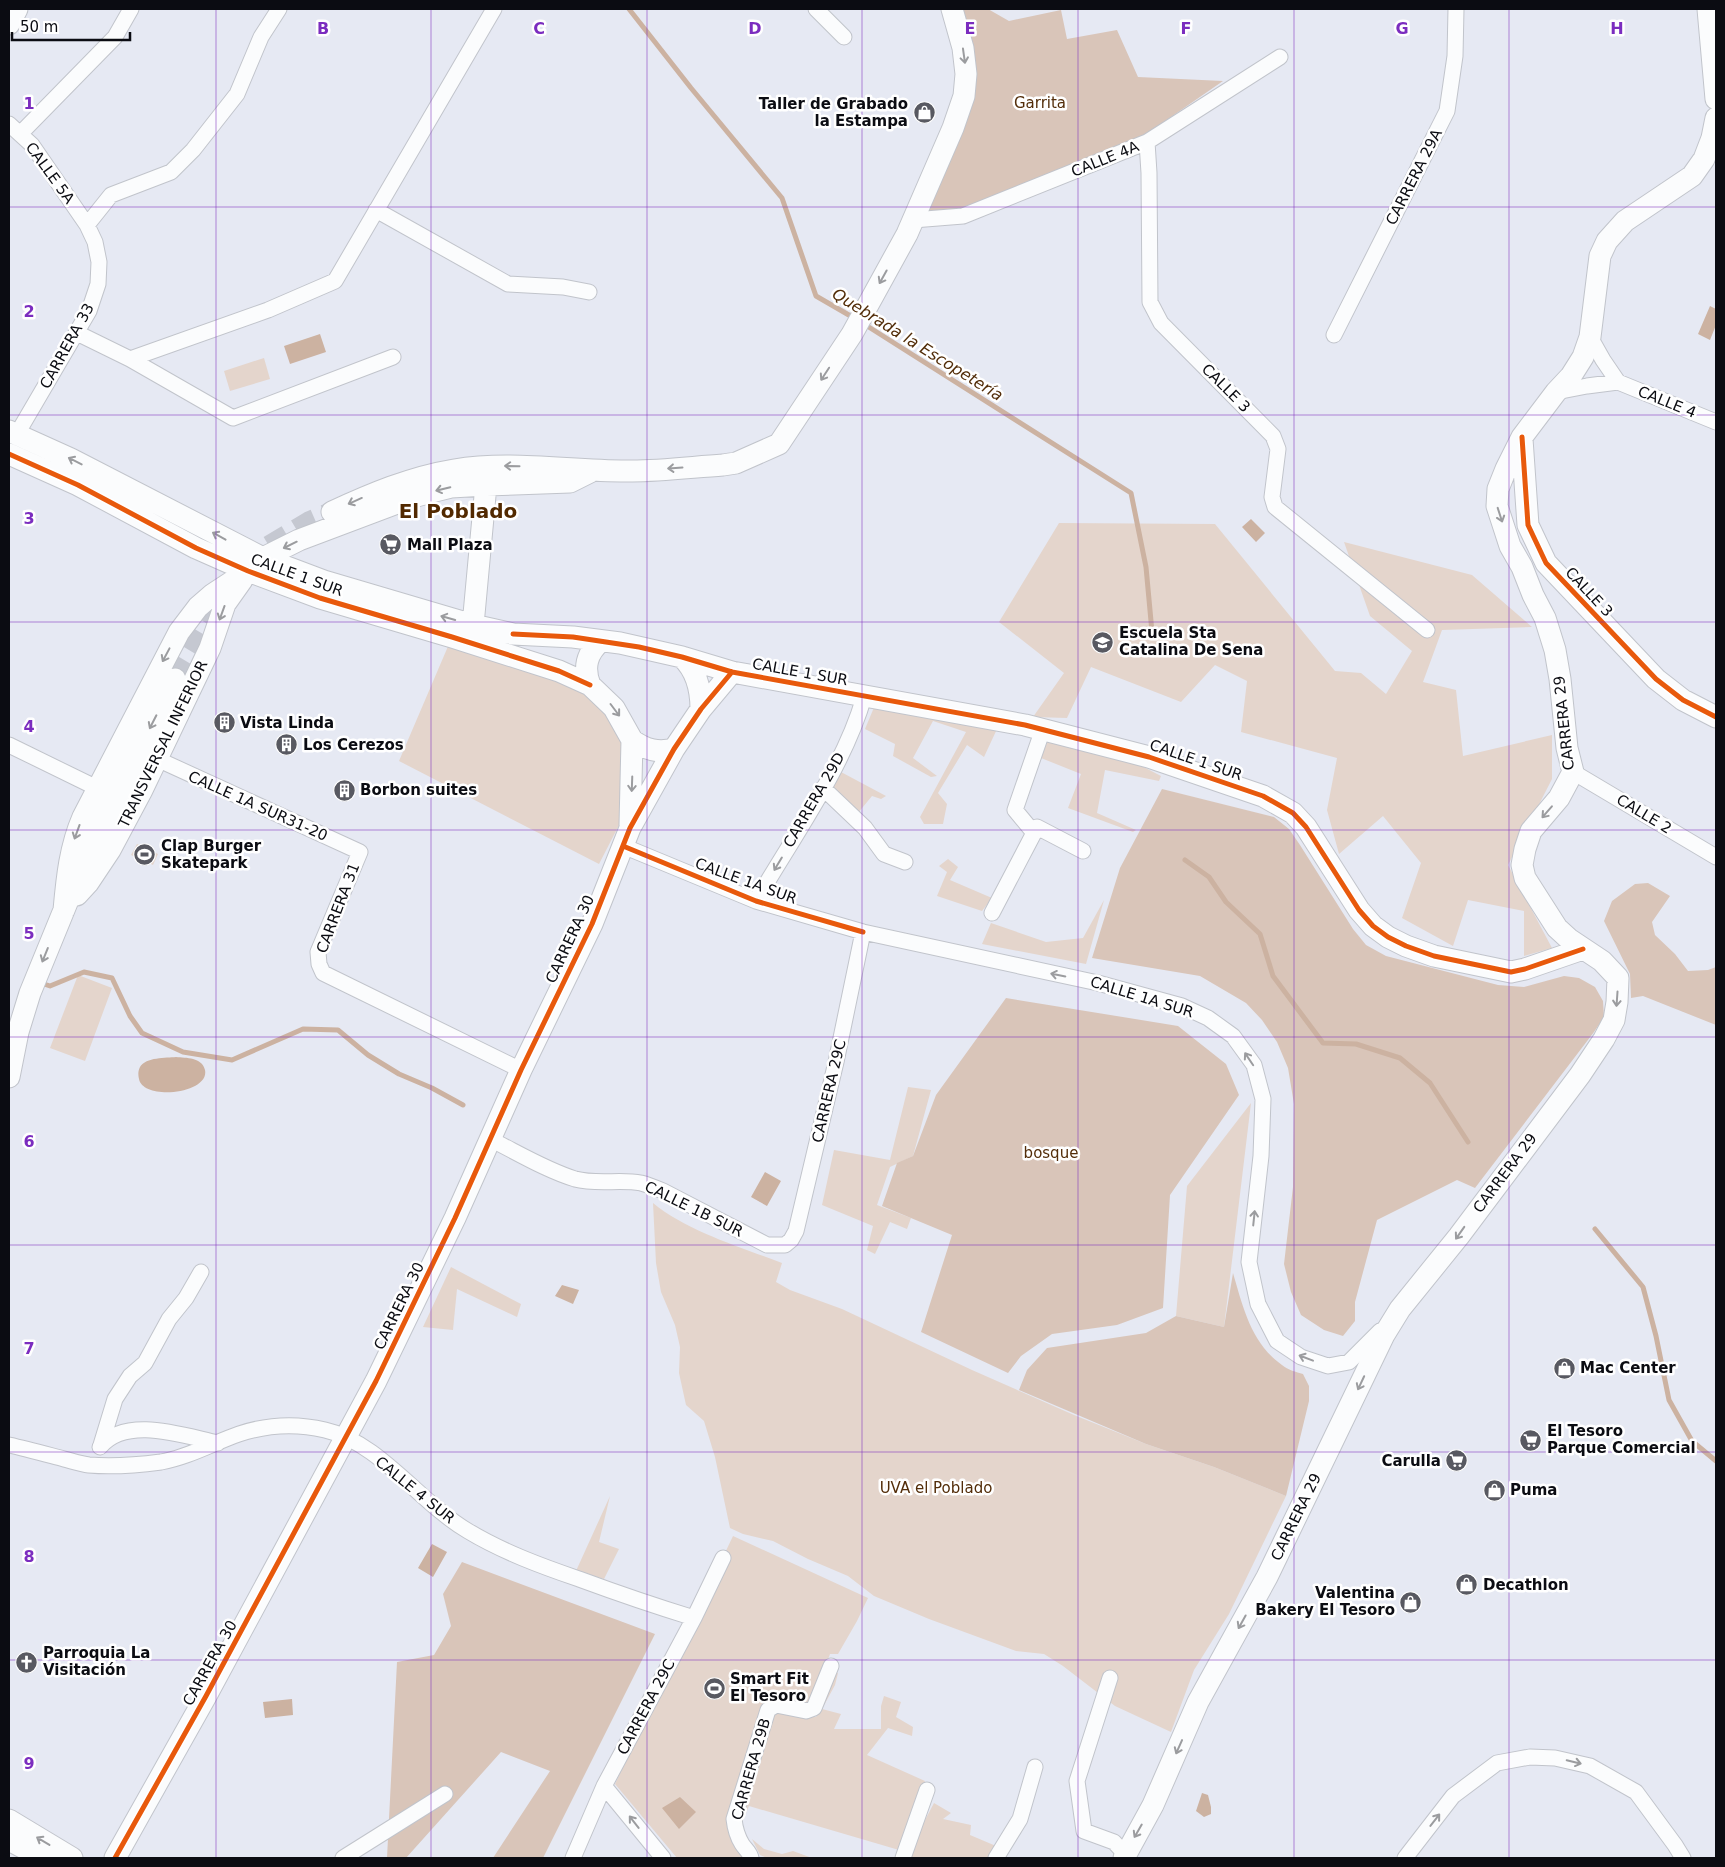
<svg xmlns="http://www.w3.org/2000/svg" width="1725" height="1867" font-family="'DejaVu Sans',sans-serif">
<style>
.green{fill:#e4d5cc}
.forest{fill:#d9c5b9}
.water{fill:#ccb2a1}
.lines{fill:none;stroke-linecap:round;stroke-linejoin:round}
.stream{stroke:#ccb2a1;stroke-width:5}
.secondary-tunnel{stroke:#c5c8d1;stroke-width:21;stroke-dasharray:21 11;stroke-linecap:butt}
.street-casing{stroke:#c1c4cb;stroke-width:17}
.secondary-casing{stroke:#c1c4cb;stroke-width:23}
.street{stroke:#fbfcfd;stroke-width:15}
.secondary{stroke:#fbfcfd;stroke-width:21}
.cycleway-casing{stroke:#fff;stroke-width:8}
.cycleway{stroke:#e8590c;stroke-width:5}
.oneway{stroke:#9b9c9f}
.grid{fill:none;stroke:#7b2cbf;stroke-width:1;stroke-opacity:0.55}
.labels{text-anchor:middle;stroke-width:5;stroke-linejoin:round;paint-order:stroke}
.park-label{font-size:15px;fill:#532d09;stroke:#fff}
.poi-label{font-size:15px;font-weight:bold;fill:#0b0c12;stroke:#fff;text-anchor:start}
.street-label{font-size:15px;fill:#0b0c12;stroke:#fff}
.water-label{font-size:16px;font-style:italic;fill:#522d09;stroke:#fff}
.district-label{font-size:20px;font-weight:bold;fill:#522900;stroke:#fff}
.grid-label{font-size:16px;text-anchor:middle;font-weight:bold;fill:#7b2cbf;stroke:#fff;stroke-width:5;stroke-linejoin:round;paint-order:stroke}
</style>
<rect width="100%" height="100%" fill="#e6e9f3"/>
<!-- green -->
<path class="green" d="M264 358 270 379 230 391 224 371Z
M1059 523 1215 524 1335 671 1361 673 1386 694 1412 651 1370 616 1344 542 1472 575 1532 627 1442 630 1423 682 1456 690 1463 756 1552 735V779L1508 865 1552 948 1524 956V911L1468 900 1453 946 1402 918 1421 863 1383 816 1339 854 1327 810 1337 758 1241 732 1247 681 1215 665 1181 702 1091 667 1067 718 1033 717 1064 673 999 622Z
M452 637 575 678 632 740 631 802 599 864 399 761Z
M875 705 997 729 984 757 967 745 938 793 947 804 943 824H924L920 817 966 732 933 721 913 758 937 776 931 777 893 756 895 744 865 729Z
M1048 740 1132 761 1161 776 1159 781 1105 770 1097 813 1136 830 1133 832 1068 808 1081 774 1041 758Z
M841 772 886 796 881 799 872 796 858 813 829 787Z
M137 844 158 854 153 865 131 855Z
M948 859 958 867 950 880 992 898 982 911 937 896 947 872 939 866Z
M1104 900 1086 964 982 944 991 923 1046 942 1083 938Z
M78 975 112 988 85 1061 50 1048Z
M908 1087 931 1090 913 1156 890 1167 877 1205 911 1218 907 1229 890 1222 875 1254 867 1250 873 1226 822 1205 834 1150 890 1160Z
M1251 1103 1224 1327 1176 1316 1187 1186Z
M653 1203C687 1231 740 1247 782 1263L776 1282 790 1290 842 1309 972 1370 1074 1415 1146 1444 1214 1467 1286 1496 1229 1614 1194 1670 1171 1732 1115 1706 1063 1666 1044 1654 1016 1651 929 1619 874 1596 848 1576 808 1559 773 1541 743 1534 730 1528 715 1457 704 1421 686 1405 679 1373 680 1347 675 1325 661 1292 656 1263Z
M451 1267 521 1304 517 1317 457 1289 453 1330 423 1327Z
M610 1496 599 1542 619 1549 604 1579 576 1571Z
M733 1536 868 1598 857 1621 838 1654H830L811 1706 766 1701 727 1818 745 1858H677L615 1784Z
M838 1673 835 1685 822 1709 841 1714 834 1729H881V1706L884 1696 901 1702 896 1717 913 1727 912 1736 888 1728 867 1755 925 1781 899 1850 749 1806 741 1825 739 1821 773 1709 816 1717 832 1674Z
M934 1803 951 1813 943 1819 971 1825 970 1835 996 1846 990 1858H911L915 1839Z
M752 1839 764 1849 782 1854 793 1851 812 1858H767L760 1855Z"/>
<!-- forest -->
<path class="forest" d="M956 9H988L1009 21 1061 10 1067 39 1117 30 1138 77 1223 81 1145 135 962 209 923 212 956 148Z
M1162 789 1274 817 1289 829 1300 845 1353 929 1366 945 1386 956 1498 985 1524 987 1564 976 1579 978 1595 987 1603 1001 1604 1017 1594 1032 1475 1188 1457 1180 1377 1220 1355 1302V1321L1343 1336 1324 1330 1301 1315 1291 1292 1284 1264 1293 1187 1294 1104 1288 1068 1277 1042 1262 1020 1246 1003 1200 976 1092 958 1120 868Z
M1648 883 1670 896 1652 922 1655 935 1675 954 1688 971 1708 970 1716 967V1025L1643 996 1631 998 1630 974 1604 921 1612 901 1635 884Z
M1006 998 1178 1026 1226 1064 1239 1095 1170 1195 1163 1308 1117 1325 1052 1334 1021 1356 1008 1373 921 1332 952 1235 882 1206 897 1163 913 1156 936 1095Z
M1233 1273C1243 1307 1251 1343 1282 1365 1288 1370 1296 1372 1303 1374L1309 1386V1401L1286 1496 1214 1467 1146 1444 1019 1390 1027 1370 1047 1348 1146 1333 1176 1316 1224 1327Z
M462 1562 655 1634 543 1858H493L550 1771 501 1752 406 1858H387L397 1662 434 1655 451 1626 443 1594Z"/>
<!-- water -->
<path class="water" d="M1710 306 1716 309V325L1710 340 1698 334Z
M320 334 326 352 290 364 284 346Z
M1251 519 1265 533 1256 542 1242 527Z
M176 1057C186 1058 202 1057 205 1070 210 1094 143 1101 139 1079 138 1075 138 1071 140 1067 146 1057 166 1058 176 1057Z
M765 1172 781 1181 767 1206 751 1197Z
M562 1285 579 1290 573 1304 555 1296Z
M432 1544 447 1552 433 1577 418 1568Z
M292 1699 293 1715 265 1718 263 1702Z
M1202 1793 1208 1795 1211 1807V1814L1204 1817 1196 1811Z
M680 1797 696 1812 679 1829 662 1808Z"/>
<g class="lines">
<!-- stream -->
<path class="stream" d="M629 9 691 88 782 198 816 296 854 318
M864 324 1131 493 1146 567 1152 632
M1185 860 1209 877 1226 902 1260 934 1273 976 1323 1043 1356 1044 1400 1058 1430 1083 1468 1142
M41 983 50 986 84 972 112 978 130 1016 142 1033 183 1052 232 1060 303 1029 338 1030 368 1055 399 1074 432 1088 463 1105
M1595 1229 1643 1287 1656 1336 1669 1400 1692 1441 1716 1461"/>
<!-- secondary-tunnel -->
<path class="secondary-tunnel" d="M269 546 309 522 332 512
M175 679 221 601"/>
<defs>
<path id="street" d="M816 9 844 37
M9 124 32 145 87 225 95 242 99 262 98 284 89 311 17 434
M20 134 115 37 131 9
M1147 142 1149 173 1150 302 1161 323 1273 436 1278 449 1272 497 1275 507 1427 630
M376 210 508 284 563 287 589 292
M913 220 963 216 1147 142 1280 57
M87 225 111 195 171 172 193 150 237 94 261 37 279 9
M77 333 130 359 233 418 393 357
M1334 335 1447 111 1455 56 1456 9
M1590 337 1603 360 1618 382
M130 359 268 310 335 281 494 9
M1556 392 1587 386 1618 382 1716 422
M1043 729 1015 810 1034 833 992 913 1037 827 1083 851
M9 745 97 788
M157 759 360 852 318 952 319 964 323 973 521 1070
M1573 772 1716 857
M823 788 865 828 884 854 905 862
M623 846 756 901 863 932 1098 983 1182 1006 1208 1018 1233 1036 1254 1065 1263 1099 1261 1156 1249 1262 1258 1304 1277 1341 1301 1357 1328 1366 1349 1362 1380 1331
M756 901C793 837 844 767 864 697
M490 1139C518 1153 546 1170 575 1179 597 1185 620 1179 641 1183 649 1185 656 1188 663 1191L767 1245H785L791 1240 796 1231 836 1062 863 932
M9 1445C27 1449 45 1454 64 1459 72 1461 81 1464 89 1465 112 1467 138 1465 161 1462 189 1457 213 1443 239 1434 266 1425 296 1423 325 1430 379 1442 420 1503 468 1531 503 1552 541 1566 579 1579 617 1593 655 1606 694 1618
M101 1445 115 1399 130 1376 145 1363 169 1319 186 1298 201 1272
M100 1447C126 1415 184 1436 218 1443
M1110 1678 1077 1781 1084 1831 1114 1842 1126 1855
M604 1786 663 1858
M343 1858 445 1794
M573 1858 604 1786 694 1618 723 1558
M751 1858C750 1852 745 1849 742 1844 737 1836 735 1828 734 1819L768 1710 776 1705 806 1711 814 1708 831 1666
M903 1858 927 1790
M996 1858 1020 1819 1035 1767
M1405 1858 1453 1796 1497 1763 1530 1757 1555 1758 1590 1766 1636 1792 1675 1845 1683 1858"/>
<path id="secondary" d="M1708 9 1716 99
M9 24 17 9
M9 431 71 459 263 558 324 581 473 625 513 634 573 637 620 643 682 657 732 672 1025 725 1149 757 1263 796 1293 813 1306 827 1359 910 1373 926 1388 937 1406 946 1434 956 1511 972 1525 969 1583 949
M1522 439 1528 525 1546 563 1656 679 1683 700 1716 717
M9 454 78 485 196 548 248 571 320 598 452 637 559 671 590 685 614 708 632 740 630 825
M332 512C371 494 411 477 454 470 513 460 573 472 632 471 662 471 693 467 723 465L736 463 779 444 852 334 907 234 953 128 964 96 966 74 963 48 952 9
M473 625 486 485
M682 657C697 671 701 689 701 709
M590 685C583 667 587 653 601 641
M632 740C646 750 658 753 674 749
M77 895 88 883 110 850 142 790 210 648 225 604 242 580
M64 910C67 877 70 847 83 817L179 632 198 607 213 594 248 571 263 558 299 540 413 497 435 491 451 487 486 485 570 482 590 472
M9 1077 18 1032 30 993 82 866 175 679
M9 1820 72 1858
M9 1840 43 1858
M115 1858 206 1696 376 1381 455 1218 521 1070 592 924 630 828 674 749 701 709 732 672
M1124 1858 1153 1805 1198 1702 1267 1577 1384 1335 1400 1309 1459 1236 1580 1075 1604 1039 1614 1020 1617 1002 1618 978 1602 961 1569 939 1557 928 1525 878 1522 865 1525 849 1531 831 1559 798 1573 772 1567 748 1560 679 1555 650 1545 618 1533 595 1522 567 1510 546 1497 506 1498 489 1506 469 1522 437 1556 392 1571 376 1583 357 1590 337 1600 256 1607 241 1625 221 1692 176 1704 159 1712 138 1716 118"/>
</defs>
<!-- street casing -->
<use href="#street" class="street-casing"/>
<!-- secondary casing -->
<use href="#secondary" class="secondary-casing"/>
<!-- street -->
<use href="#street" class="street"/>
<!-- secondary -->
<use href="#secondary" class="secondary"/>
<defs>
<path id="cycleway" d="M1522 437 1528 525 1546 563 1656 679 1683 700 1716 717
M9 454 78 485 196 548 248 571 320 598 452 637 559 671 590 685
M513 634 573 637 639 647 682 657 732 672 1025 725 1149 757 1263 796 1293 813 1306 827 1359 910 1373 926 1388 937 1406 946 1434 956 1511 972 1525 969 1583 949
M623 846 756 901 863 932
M115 1858 206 1696 376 1381 455 1218 521 1070 592 924 630 828 674 749 701 709 732 672"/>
</defs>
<!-- cycleway casing -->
<use href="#cycleway" class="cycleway-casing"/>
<!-- cycleway -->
<use href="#cycleway" class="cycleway"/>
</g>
<!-- one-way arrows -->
<defs><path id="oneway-shaft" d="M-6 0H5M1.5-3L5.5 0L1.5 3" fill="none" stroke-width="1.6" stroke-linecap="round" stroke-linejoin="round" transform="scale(1.25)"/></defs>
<g class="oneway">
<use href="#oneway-shaft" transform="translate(964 56) rotate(82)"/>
<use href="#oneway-shaft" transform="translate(883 277) rotate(119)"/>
<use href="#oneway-shaft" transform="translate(825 374) rotate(123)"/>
<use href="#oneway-shaft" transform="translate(75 461) rotate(-153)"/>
<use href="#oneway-shaft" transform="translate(512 466) rotate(-179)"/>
<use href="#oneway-shaft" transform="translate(675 468) rotate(176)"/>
<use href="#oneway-shaft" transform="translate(443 489) rotate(167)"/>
<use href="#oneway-shaft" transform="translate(355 501) rotate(156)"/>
<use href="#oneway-shaft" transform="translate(1500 515) rotate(72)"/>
<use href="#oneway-shaft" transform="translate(219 536) rotate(-151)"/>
<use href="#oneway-shaft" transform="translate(290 545) rotate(154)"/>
<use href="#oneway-shaft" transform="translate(222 613) rotate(110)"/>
<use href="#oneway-shaft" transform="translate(448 618) rotate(-164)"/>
<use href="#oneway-shaft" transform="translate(166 655) rotate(118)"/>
<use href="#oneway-shaft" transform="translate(615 710) rotate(53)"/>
<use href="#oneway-shaft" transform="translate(153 722) rotate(117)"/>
<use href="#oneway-shaft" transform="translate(632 784) rotate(92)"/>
<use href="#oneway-shaft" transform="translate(1547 812) rotate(131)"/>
<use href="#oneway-shaft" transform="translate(77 832) rotate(110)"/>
<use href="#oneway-shaft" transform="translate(778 864) rotate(121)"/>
<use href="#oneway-shaft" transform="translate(45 955) rotate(112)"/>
<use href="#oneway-shaft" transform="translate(1058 975) rotate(-169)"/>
<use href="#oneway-shaft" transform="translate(1617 999) rotate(94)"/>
<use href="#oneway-shaft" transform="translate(1249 1059) rotate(-124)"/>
<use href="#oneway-shaft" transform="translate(1254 1218) rotate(-84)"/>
<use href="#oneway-shaft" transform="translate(1460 1233) rotate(125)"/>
<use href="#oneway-shaft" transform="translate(1306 1358) rotate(-159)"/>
<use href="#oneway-shaft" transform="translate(1361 1383) rotate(115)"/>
<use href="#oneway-shaft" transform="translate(1242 1622) rotate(119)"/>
<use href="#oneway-shaft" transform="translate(1179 1747) rotate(114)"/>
<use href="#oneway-shaft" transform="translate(1574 1762) rotate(13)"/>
<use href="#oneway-shaft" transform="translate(1435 1820) rotate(-52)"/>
<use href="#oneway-shaft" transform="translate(634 1822) rotate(-128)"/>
<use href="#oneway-shaft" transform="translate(1138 1831) rotate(120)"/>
<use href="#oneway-shaft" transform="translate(43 1841) rotate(-149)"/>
</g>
<!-- grid -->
<path class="grid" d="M216 9V1858M431 9V1858M647 9V1858M862 9V1858M1078 9V1858M1294 9V1858M1509 9V1858M9 207H1716M9 415H1716M9 622H1716M9 830H1716M9 1037H1716M9 1245H1716M9 1452H1716M9 1660H1716"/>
<!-- icons -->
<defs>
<symbol id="shop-disc" viewBox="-11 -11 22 22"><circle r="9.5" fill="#585961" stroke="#fff"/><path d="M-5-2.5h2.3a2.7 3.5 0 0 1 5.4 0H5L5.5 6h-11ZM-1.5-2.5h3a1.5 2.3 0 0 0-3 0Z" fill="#fff"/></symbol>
<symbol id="supermarket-disc" viewBox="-11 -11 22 22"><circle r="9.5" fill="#585961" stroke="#fff"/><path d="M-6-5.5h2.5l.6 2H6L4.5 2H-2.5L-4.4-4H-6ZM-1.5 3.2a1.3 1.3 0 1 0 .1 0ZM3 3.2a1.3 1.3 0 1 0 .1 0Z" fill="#fff"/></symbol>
<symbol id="school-disc" viewBox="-11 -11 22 22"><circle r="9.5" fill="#585961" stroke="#fff"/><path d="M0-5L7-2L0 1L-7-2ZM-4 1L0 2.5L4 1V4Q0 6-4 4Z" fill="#fff"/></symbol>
<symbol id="building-disc" viewBox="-11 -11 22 22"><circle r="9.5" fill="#585961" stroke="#fff"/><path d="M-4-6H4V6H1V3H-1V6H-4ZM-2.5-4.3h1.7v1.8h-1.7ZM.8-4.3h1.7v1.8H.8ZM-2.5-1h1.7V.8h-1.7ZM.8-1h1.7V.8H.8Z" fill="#fff"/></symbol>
<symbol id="stadium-disc" viewBox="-11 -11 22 22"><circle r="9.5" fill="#585961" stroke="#fff"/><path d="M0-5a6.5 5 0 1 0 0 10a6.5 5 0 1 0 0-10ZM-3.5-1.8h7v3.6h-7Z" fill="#fff"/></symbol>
<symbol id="church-disc" viewBox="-11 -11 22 22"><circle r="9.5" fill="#585961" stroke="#fff"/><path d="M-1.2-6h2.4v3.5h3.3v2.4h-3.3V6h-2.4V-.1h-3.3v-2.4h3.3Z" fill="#fff"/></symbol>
</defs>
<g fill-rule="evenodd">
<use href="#shop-disc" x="912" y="100" width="25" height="25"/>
<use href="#supermarket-disc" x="378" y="532" width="25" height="25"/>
<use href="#school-disc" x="1090" y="630" width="25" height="25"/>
<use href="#building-disc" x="212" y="710" width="25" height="25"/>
<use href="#building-disc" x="274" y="732" width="25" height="25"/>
<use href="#building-disc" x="332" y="778" width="25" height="25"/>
<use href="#stadium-disc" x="132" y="842" width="25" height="25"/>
<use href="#shop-disc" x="1552" y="1356" width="25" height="25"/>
<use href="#supermarket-disc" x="1518" y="1428" width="25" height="25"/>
<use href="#supermarket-disc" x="1444" y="1448" width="25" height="25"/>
<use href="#shop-disc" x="1482" y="1478" width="25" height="25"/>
<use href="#shop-disc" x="1454" y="1572" width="25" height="25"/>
<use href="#shop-disc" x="1398" y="1590" width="25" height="25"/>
<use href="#church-disc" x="14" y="1650" width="25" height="25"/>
<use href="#stadium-disc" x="702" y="1676" width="25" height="25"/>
</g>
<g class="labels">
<!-- park labels -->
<g class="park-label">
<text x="1040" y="108">Garrita</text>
<text x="1051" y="1158">bosque</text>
<text x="936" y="1493">UVA el Poblado</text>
</g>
<!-- poi labels -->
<g class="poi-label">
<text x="908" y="109" text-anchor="end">Taller de Grabado<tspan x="908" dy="17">la Estampa</tspan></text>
<text x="407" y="550">Mall Plaza</text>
<text x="1119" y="638">Escuela Sta<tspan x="1119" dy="17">Catalina De Sena</tspan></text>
<text x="240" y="728">Vista Linda</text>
<text x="303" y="750">Los Cerezos</text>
<text x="360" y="795">Borbon suites</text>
<text x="161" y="851">Clap Burger<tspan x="161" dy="17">Skatepark</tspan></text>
<text x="1580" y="1373">Mac Center</text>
<text x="1547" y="1436">El Tesoro<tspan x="1547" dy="17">Parque Comercial</tspan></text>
<text x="1441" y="1466" text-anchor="end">Carulla</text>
<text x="1510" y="1495">Puma</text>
<text x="1483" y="1590">Decathlon</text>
<text x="1395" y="1598" text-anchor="end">Valentina<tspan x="1395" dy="17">Bakery El Tesoro</tspan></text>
<text x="43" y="1658">Parroquia La<tspan x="43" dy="17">Visitación</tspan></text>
<text x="730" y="1684">Smart Fit<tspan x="730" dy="17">El Tesoro</tspan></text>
</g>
<!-- street labels -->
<g class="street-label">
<text transform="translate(1105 159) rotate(-22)" y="5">CALLE 4A</text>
<text transform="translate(50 173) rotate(54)" y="5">CALLE 5A</text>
<text transform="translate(1414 177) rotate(-63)" y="5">CARRERA 29A</text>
<text transform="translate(67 346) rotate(-61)" y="5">CARRERA 33</text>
<text transform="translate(1226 388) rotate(45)" y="5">CALLE 3</text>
<text transform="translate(1667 402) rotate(22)" y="5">CALLE 4</text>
<text transform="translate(297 575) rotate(20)" y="5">CALLE 1 SUR</text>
<text transform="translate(1589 592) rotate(47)" y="5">CALLE 3</text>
<text transform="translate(800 672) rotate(10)" y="5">CALLE 1 SUR</text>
<text transform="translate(1564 723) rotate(-96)" y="5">CARRERA 29</text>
<text transform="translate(163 744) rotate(-64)" y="5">TRANSVERSAL INFERIOR</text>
<text transform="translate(1196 760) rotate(19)" y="5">CALLE 1 SUR</text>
<text transform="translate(814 800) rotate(-60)" y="5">CARRERA 29D</text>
<text transform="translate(258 806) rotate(24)" y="5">CALLE 1A SUR31-20</text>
<text transform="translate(1644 814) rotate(31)" y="5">CALLE 2</text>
<text transform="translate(746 881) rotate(20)" y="5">CALLE 1A SUR</text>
<text transform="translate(338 908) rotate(-69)" y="5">CARRERA 31</text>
<text transform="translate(570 939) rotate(-65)" y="5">CARRERA 30</text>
<text transform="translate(1142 997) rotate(17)" y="5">CALLE 1A SUR</text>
<text transform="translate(829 1091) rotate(-77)" y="5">CARRERA 29C</text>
<text transform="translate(1505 1173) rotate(-53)" y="5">CARRERA 29</text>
<text transform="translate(694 1209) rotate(26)" y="5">CALLE 1B SUR</text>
<text transform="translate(399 1306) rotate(-64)" y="5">CARRERA 30</text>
<text transform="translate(415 1490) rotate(39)" y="5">CALLE 4 SUR</text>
<text transform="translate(1296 1517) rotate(-64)" y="5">CARRERA 29</text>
<text transform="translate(210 1663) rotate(-61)" y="5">CARRERA 30</text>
<text transform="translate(646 1707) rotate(-62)" y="5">CARRERA 29C</text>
<text transform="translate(751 1769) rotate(-74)" y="5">CARRERA 29B</text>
</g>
<!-- water labels -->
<g class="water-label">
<text transform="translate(918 344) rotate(32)" y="6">Quebrada la Escopetería</text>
</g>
<!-- district labels -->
<g class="district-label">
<text x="458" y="518">El Poblado</text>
</g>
</g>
<g class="grid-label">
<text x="323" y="34">B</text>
<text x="539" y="34">C</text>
<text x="755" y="34">D</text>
<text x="970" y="34">E</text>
<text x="1186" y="34">F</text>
<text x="1402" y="34">G</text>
<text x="1617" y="34">H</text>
<text x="29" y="109">1</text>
<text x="29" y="317">2</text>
<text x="29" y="524">3</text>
<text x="29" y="732">4</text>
<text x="29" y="939">5</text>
<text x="29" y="1147">6</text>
<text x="29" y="1354">7</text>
<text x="29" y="1562">8</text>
<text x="29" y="1769">9</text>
</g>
<!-- border -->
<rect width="1725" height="1867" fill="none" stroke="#0b0c12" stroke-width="20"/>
<!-- scale -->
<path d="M12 32v8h118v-8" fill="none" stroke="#0b0c12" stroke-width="2.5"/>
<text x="20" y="32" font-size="15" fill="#0b0c12" stroke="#ffffff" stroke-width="4" paint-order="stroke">50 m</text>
</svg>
